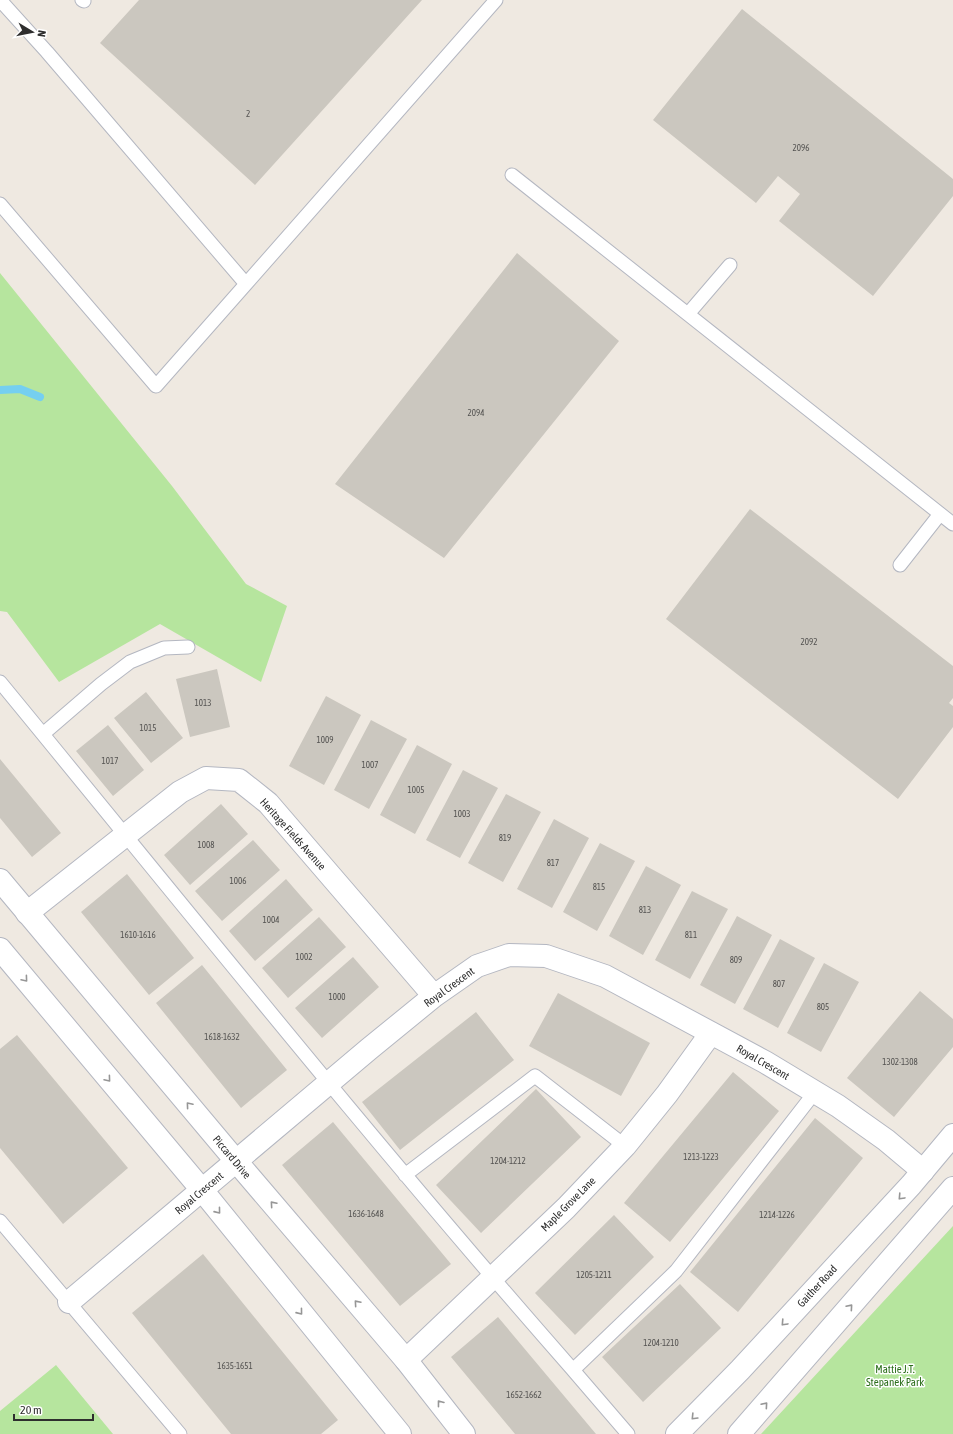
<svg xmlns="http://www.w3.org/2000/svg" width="953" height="1434" font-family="'Asap Condensed',sans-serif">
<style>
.green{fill:#b6e59e}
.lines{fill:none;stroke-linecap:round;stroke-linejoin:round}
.stream{stroke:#75cff0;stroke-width:8}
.building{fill:#cbc7bf}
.lane-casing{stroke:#b4b7c1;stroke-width:15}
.street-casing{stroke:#b4b7c1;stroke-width:24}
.secondary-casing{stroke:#b4b7c1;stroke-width:24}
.lane{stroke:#fff;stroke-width:13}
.street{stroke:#fff;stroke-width:22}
.secondary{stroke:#fff;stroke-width:22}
.oneway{stroke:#969696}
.labels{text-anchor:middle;stroke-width:3;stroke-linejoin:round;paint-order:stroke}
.number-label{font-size:9px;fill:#555452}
.street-label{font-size:11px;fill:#2e2e2e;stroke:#fff}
.park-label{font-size:11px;fill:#2c6e1b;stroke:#fff}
</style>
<rect width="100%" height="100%" fill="#efe9e1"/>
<!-- green -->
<path class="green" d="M0 273 172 486 246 584 287 606 261 682 160 624 59 682 7 612 0 611Z
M953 1226V1434H761Z
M56 1365 113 1434H0V1411Z"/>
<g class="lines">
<!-- stream -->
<path class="stream" d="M0 390 20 389 40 397"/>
</g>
<!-- building -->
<path class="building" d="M139 0H422L255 185 100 43Z
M742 9 953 179V196L873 296 779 221 800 194 778 176 756 203 653 120Z
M517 253 619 341 444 558 335 484Z
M750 509 953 666V698L949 703 953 706V727L898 799 666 619Z
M217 669 230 727 190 737 176 679Z
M146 692 183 738 151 763 114 718Z
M326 696 361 715 324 785 289 766Z
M371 720 407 739 369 809 334 790Z
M108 725 144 770 113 796 76 751Z
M417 745 452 764 415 834 380 815Z
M0 759 61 833 32 857 0 818Z
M463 770 498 788 460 858 426 840Z
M506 794 541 812 503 882 468 863Z
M221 804 248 834 190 885 164 855Z
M554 819 589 838 552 908 517 889Z
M253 840 280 870 222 921 195 891Z
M600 843 635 861 597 931 563 912Z
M646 866 681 885 643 955 609 936Z
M127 874 194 958 149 995 81 912Z
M286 879 313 910 255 961 229 931Z
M692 891 728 909 690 979 655 960Z
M737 916 772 935 735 1004 700 985Z
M319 917 346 947 288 998 262 968Z
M780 939 815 958 778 1028 743 1009Z
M353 957 379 987 322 1038 295 1008Z
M824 963 859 982 821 1052 787 1033Z
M202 965 287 1070 241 1108 156 1003Z
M920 991 953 1019V1047L894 1117 847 1078Z
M558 993 650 1043 621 1096 529 1046Z
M476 1012 514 1060 400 1150 362 1102Z
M17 1035 128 1168 63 1224 0 1148V1049Z
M733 1072 779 1111 670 1242 624 1203Z
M536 1089 581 1137 481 1233 436 1185Z
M815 1118 863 1158 738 1312 690 1272Z
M333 1122 451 1264 400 1306 282 1165Z
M614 1215 654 1257 575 1335 535 1293Z
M203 1254 338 1420 321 1434H231L132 1313Z
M680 1284 721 1328 643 1402 602 1357Z
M498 1317 596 1434H515L451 1357Z"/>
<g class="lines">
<defs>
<path id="lane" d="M0 0 47 52 246 284 496 0
M82 0 84 1
M512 175 953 524
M0 204 156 386 246 284
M688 314 730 265
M900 565 940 514
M0 682C189 912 376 1146 573 1370L676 1271 815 1092
M43 734 101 684 130 662 164 648 188 647
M405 1175 535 1076 625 1146
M0 1221 180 1434
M573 1370 628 1434"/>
<path id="street" d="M27 913 180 792 206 778 239 780 268 803 434 996
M69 1302 369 1049 434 996 477 966 509 955 546 956 605 976 765 1062 838 1106 886 1140 923 1171
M406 1360 566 1208 625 1146 667 1094 711 1033"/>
<path id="secondary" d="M0 880 236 1161 406 1360 464 1434
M0 949 202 1190 400 1434
M677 1434 740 1370 911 1185 953 1135
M739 1434 953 1188"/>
</defs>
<!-- lane casing -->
<use href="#lane" class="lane-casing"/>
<!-- street casing -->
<use href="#street" class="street-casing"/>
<!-- secondary casing -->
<use href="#secondary" class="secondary-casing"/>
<!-- lane -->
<use href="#lane" class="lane"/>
<!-- street -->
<use href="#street" class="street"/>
<!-- secondary -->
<use href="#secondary" class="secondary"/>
</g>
<!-- one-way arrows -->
<defs><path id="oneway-chevron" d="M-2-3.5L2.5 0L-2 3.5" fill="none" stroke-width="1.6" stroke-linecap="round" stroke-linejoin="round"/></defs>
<g class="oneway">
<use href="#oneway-chevron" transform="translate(25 979) rotate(50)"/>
<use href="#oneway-chevron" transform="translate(108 1079) rotate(50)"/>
<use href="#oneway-chevron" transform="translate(189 1105) rotate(-130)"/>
<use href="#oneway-chevron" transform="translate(901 1197) rotate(133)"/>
<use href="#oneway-chevron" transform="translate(273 1204) rotate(-131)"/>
<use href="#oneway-chevron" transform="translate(218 1211) rotate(51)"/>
<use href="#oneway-chevron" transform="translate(357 1303) rotate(-131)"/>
<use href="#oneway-chevron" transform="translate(850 1307) rotate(-49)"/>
<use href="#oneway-chevron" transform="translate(300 1312) rotate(51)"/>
<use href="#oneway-chevron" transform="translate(784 1323) rotate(133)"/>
<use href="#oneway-chevron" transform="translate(440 1403) rotate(-128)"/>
<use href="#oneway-chevron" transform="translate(765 1405) rotate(-49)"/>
<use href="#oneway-chevron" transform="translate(694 1417) rotate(134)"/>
</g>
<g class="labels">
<!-- number labels -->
<g class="number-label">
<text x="248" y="117">2</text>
<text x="801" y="151">2096</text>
<text x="476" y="416">2094</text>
<text x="809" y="645">2092</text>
<text x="203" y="706">1013</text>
<text x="148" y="731">1015</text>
<text x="325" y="743">1009</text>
<text x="110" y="764">1017</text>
<text x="370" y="768">1007</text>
<text x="416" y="793">1005</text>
<text x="462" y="817">1003</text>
<text x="505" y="841">819</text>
<text x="206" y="848">1008</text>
<text x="553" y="866">817</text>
<text x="238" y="884">1006</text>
<text x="599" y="890">815</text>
<text x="645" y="913">813</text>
<text x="271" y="923">1004</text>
<text x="138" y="938">1610-1616</text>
<text x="691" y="938">811</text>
<text x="304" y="960">1002</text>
<text x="736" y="963">809</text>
<text x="779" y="987">807</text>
<text x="337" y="1000">1000</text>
<text x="823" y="1010">805</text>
<text x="222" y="1040">1618-1632</text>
<text x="900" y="1065">1302-1308</text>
<text x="701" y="1160">1213-1223</text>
<text x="508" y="1164">1204-1212</text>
<text x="366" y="1217">1636-1648</text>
<text x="777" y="1218">1214-1226</text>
<text x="594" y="1278">1205-1211</text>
<text x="661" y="1346">1204-1210</text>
<text x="235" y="1369">1635-1651</text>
<text x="524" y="1398">1652-1662</text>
</g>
<!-- street labels -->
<g class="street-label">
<text transform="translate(293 834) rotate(48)" y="4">Heritage Fields Avenue</text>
<text transform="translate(449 987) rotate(-36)" y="4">Royal Crescent</text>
<text transform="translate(763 1062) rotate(30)" y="4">Royal Crescent</text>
<text transform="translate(232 1157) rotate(50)" y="4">Piccard Drive</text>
<text transform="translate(199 1193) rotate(-40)" y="4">Royal Crescent</text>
<text transform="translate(568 1204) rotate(-45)" y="4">Maple Grove Lane</text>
<text transform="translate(817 1286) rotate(-47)" y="4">Gaither Road</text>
</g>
<!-- park labels -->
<g class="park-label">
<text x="895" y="1373">Mattie J.T.<tspan x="895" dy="13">Stepanek Park</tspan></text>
</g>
</g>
<!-- north arrow -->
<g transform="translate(32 32) rotate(100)" stroke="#ffffff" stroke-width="3" paint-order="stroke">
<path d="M0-3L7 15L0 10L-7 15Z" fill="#2e2e2e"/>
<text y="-6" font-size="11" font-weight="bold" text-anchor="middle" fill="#2e2e2e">N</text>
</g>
<!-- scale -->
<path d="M14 1414v6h79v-6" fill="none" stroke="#2e2e2e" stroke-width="2"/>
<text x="20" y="1414" font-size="12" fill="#2e2e2e" stroke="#ffffff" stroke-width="3" paint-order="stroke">20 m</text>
</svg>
